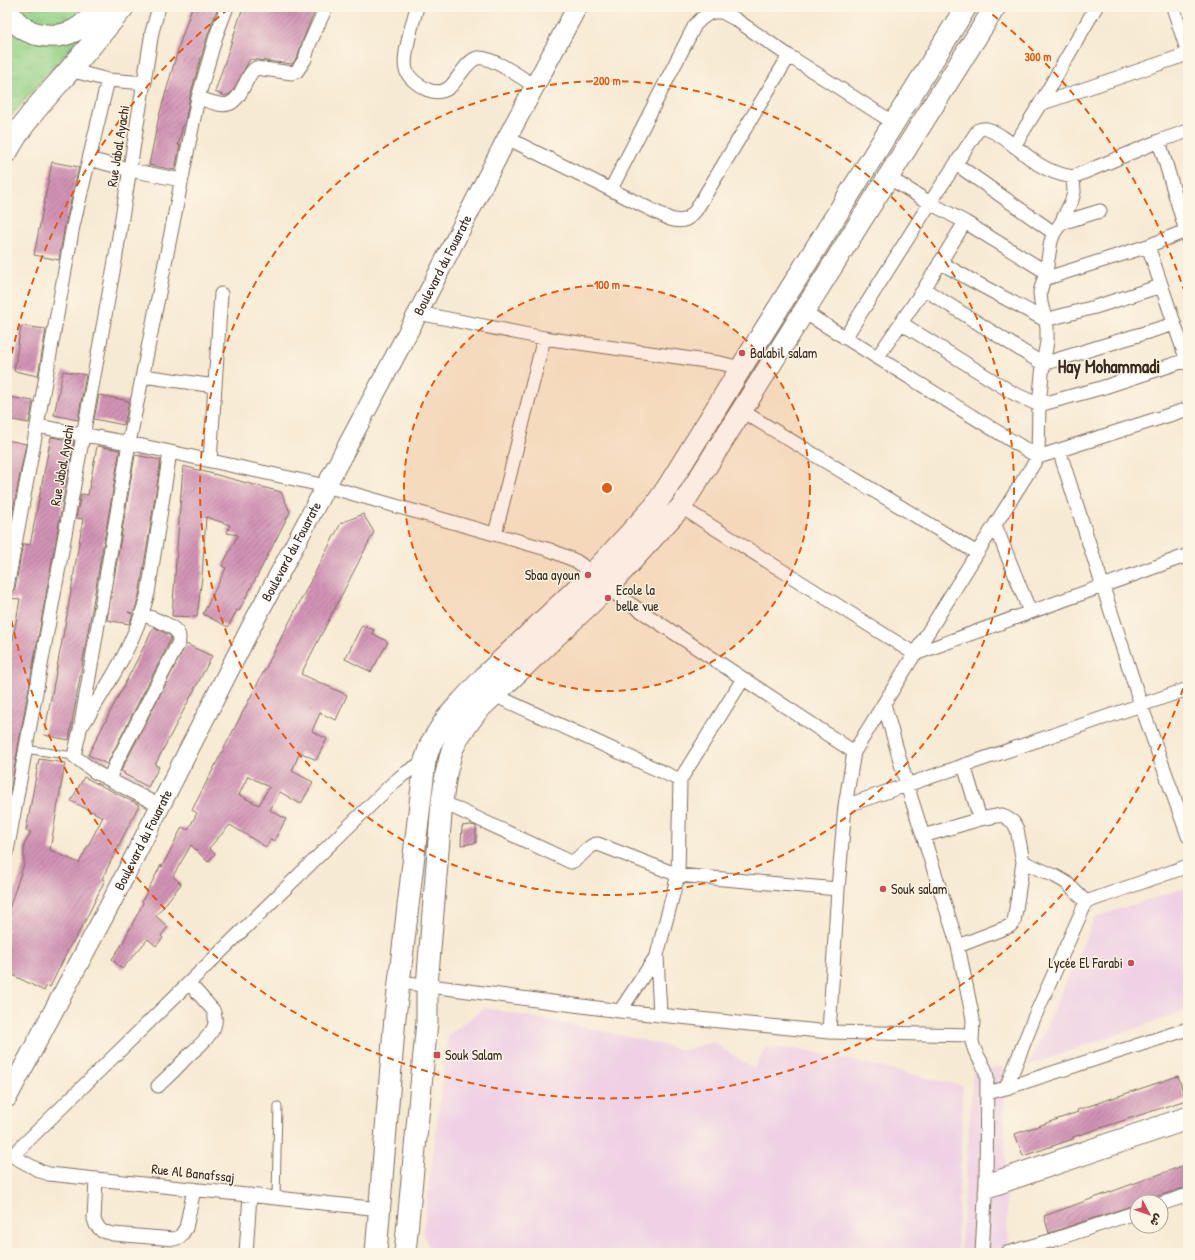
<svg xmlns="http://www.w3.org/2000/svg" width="1195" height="1260" font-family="'Patrick Hand','Playpen Sans Arabic',sans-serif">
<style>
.built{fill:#efd0e5}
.grass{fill:url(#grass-tufts);stroke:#697e53}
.building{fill:url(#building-hatch);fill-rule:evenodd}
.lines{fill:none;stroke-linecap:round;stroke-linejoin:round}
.lane-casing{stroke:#7d6d5d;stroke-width:9}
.street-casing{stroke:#7d6d5d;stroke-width:15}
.secondary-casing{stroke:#7d6d5d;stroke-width:21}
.primary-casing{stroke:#7d6d5d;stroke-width:23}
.highway-casing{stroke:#7d6d5d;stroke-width:24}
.lane{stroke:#fff;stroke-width:7}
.street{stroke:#fff;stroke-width:13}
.secondary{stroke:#fff;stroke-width:19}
.primary{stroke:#fff;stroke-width:21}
.highway{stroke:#fff;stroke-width:22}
.ring{fill:none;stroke:#e8590c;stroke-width:2;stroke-dasharray:7 5}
.poi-dot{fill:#d1495b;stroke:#fcf5e5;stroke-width:1.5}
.labels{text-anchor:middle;stroke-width:3;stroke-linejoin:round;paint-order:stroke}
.street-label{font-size:14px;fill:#3b2a1e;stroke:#fcf5e5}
.poi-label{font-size:14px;fill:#3b2a1e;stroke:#fcf5e5;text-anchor:start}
.district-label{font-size:18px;font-weight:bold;fill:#3b2a1e;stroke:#fcf5e5}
.centre{fill:#e8590c;stroke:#fcf5e5;stroke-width:2}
.ring-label{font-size:12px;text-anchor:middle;font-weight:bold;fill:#e8590c;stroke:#fcf5e5;stroke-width:3;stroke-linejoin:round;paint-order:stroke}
</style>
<defs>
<pattern id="grass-tufts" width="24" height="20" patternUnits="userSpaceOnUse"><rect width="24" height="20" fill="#97d388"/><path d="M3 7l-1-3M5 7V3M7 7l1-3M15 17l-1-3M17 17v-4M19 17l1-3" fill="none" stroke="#83b575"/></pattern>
<pattern id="building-hatch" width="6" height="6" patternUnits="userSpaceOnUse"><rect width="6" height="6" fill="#d193b5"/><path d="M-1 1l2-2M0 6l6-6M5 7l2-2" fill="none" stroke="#ab7893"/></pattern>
</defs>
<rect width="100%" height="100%" fill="#fcf5e5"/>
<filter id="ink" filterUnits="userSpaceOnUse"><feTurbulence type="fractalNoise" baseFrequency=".025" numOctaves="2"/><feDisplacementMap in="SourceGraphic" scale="8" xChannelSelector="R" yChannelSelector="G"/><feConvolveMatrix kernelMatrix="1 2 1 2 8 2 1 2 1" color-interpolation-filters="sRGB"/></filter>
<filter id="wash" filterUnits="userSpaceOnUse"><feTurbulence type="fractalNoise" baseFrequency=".012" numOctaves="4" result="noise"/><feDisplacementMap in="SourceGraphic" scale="16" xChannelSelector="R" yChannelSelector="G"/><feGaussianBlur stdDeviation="0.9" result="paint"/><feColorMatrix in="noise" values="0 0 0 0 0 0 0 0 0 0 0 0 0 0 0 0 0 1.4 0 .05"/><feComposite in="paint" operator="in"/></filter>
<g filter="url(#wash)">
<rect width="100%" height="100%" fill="#f7ead3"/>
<!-- built -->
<path class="built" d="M1188 887V1010L1029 1065 1095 917Z
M485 1008 581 1026 684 1050 713 1042 754 1069 766 1047 806 1050 963 1086 957 1253H472L429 1249 423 1233 448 1035Z
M1003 1066 1008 1245 983 1253H960L973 1072Z"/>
<!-- grass -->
<path class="grass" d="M7 7H93L73 45 11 116 7 124Z"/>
<g id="blocks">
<!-- building -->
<path class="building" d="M192 7H218L208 34 190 96 185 122H184L178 145H180L175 170 149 165 159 116 179 46Z
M243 7H316L302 42 298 56 292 64 250 59 234 89 230 94 225 96 215 92Z
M52 162 79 167 65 225 59 260 34 255Z
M21 326 46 329 38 376 14 371Z
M63 371 86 375 78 420 54 415Z
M99 395 129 401 124 425 94 419Z
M9 397 33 401 29 423 7 419Z
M51 437 74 441 10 792H7V673L20 599 7 598V595L13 592 15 588 23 544 30 545Z
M7 440 26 444 10 525 7 524Z
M97 446 120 450 69 740 44 735 67 615 83 519 76 518 81 494 88 495Z
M135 455 161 460 142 577 139 596 134 613 128 612 133 615 129 624 107 620Z
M183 466 281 492 290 512 239 611 237 610 228 627 203 614 226 568 222 566 238 535 227 533 230 525 206 517 202 576 197 617 172 616Z
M363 514 374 532 301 674 347 695 336 720 320 713 312 731 327 739 316 760 300 752 292 771 313 782 301 804 280 792 270 810 286 819 274 841 271 839 266 847 230 825 209 848 215 854 208 862 191 845 173 876 181 884 156 916 168 927 161 936 163 938 156 946 148 939 122 969 112 959 121 946 143 903 142 901 151 884 161 865 162 867 182 827 188 830 197 813 192 810 332 540 341 523ZM248 776 269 787 259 805 239 795Z
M362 625 374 630 372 633 388 642 371 672 345 659Z
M154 627 169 635 171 637 170 641 107 764 88 755Z
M186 644 212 656 155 765 159 767 148 787 124 774 125 773 121 771Z
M39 759 65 763 50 850 79 863 103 817 71 801 84 777 139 805 102 879 105 880 85 921 73 942H72L50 987 47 985 44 991 7 972V914L24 864V845L31 832 26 831Z
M471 825 476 826V843L461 845 462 826Z
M1178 1076 1186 1100 1073 1137V1139L1023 1156 1015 1134 1078 1112 1077 1110Z
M1188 1164V1187L1158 1196 1155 1198 1153 1202H1137V1204L1049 1233 1044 1216Z"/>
</g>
</g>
<g filter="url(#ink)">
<use href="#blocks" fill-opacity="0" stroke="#7d6d5d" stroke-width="1"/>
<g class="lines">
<defs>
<path id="lane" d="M25 749 74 756
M276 1197 278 1106"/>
<path id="street" d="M417 7C413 22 402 56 406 70 409 79 420 86 428 90 436 93 445 92 451 86 458 79 468 59 478 58 491 56 522 78 535 86
M1173 7 1188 53
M70 70 108 80 145 83
M198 98C224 106 232 112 245 84 248 78 250 72 256 68L292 73 297 71 305 59 309 45 326 7
M1040 104 1188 54
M507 138 670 219C683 223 688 220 696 210L789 56
M1159 141 1188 238
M1014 146 1040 104 1096 7
M89 159 130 170 181 180
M956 164 1054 233
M888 177 930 203 965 222 1046 272
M611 189 695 25 701 19 708 14 713 12H722L735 19 789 56 894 123
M1061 223 1100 211
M1148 246 1188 364
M940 262C974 283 1010 300 1045 320L1095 307 1161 286
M1044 279 1148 246 1188 230
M924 289 1043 364 1174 324
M804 312 1038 457 1188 409
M418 313 544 338 720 363 741 368
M901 323 1013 393 1039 405 1101 388 1187 360
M845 338 930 203 978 130C981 129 984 128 987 129 1003 134 1023 154 1038 164 1049 171 1060 175 1073 177L1159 141 1188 131
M877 358 924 289 965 222
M143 376 215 386
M742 411 977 553
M37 426 129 443 326 486 550 550 576 561 593 573 607 588 623 599 854 752
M1059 450 1141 705 1188 836
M210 461 221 294
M681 507 915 654 1188 555
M995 525 1030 612
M495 534 544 338
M7 587 37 426 73 226 108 80
M494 695 680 780
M884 704 907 785 958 946 973 1019 972 1042 975 1051 985 1069 987 1077 986 1181 982 1253
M84 723C111 680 135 643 148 593L170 452
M964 765 980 819
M109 779 116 763 178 644C179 640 180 636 177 632 171 624 151 618 142 614
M442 802 571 862C581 859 588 844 598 844L678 875 838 889
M160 806 95 772 74 756 80 730 129 443 198 98 216 36 227 7
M845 806 1188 689
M923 836 980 819 1002 815 1013 822 1017 829 1023 862 1014 922 1010 926 958 946
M7 851 115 261 152 32 159 7
M1023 862 1055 876 1067 883 1086 902
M400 982 620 1011 829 1032 971 1035
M620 1011 657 955
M660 1015 657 955 678 875 680 780 743 679
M829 1032 838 889 845 806 854 752 977 553 1038 457 1039 405 1043 364 1047 342V327L1041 303 1040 292 1046 272 1051 241 1054 233 1061 223 1072 200 1074 192 1073 177
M158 1086C169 1076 179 1066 189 1055 198 1047 209 1038 214 1027 216 1021 216 1016 213 1010L189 983
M1006 1088 1034 1018 1086 902 1188 866
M987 1093 1006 1088 1185 1030
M7 1153 40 1171 49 1174 380 1209
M12 1156 392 784 404 774 425 761
M96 1179 94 1219 96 1225 102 1231 113 1234 174 1239 180 1237 186 1228 194 1189
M986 1181 1188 1113
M985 1192 1188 1123
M1161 1204 1188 1195
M246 1253 250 1195
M1007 1253 1053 1240 1137 1212"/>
<g id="secondary">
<path id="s1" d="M7 1098 112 901 251 627 418 313 507 138 577 7"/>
</g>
<path id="primary" d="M376 1253 395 1017 425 761 431 743 446 719 462 701 490 671 593 573 654 507 667 488 741 368 966 7
M405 1253 427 1022V986L442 802 446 774 452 750 459 736 477 711 607 588 681 507 995 7"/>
<path id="highway" d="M7 9C14 22 22 30 37 34 67 41 83 28 102 7
M7 151C23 121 47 96 69 71 87 50 105 29 123 7"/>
</defs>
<!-- lane casing -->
<use href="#lane" class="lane-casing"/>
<!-- street casing -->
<use href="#street" class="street-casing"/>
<!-- secondary casing -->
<use href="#secondary" class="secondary-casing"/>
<!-- primary casing -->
<use href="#primary" class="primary-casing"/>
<!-- highway casing -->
<use href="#highway" class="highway-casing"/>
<!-- lane -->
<use href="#lane" class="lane"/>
<!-- street -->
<use href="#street" class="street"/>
<!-- secondary -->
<use href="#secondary" class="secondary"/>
<!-- primary -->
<use href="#primary" class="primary"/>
<!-- highway -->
<use href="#highway" class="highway"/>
</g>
</g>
<!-- distance rings -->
<circle cx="607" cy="488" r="203" fill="#e8590c" fill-opacity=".12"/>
<g class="ring">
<circle cx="607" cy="488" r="203"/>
<circle cx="607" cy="488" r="407"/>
<path d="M1187 677A610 610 0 0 1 7 599M7 377A610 610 0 0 1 231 7M983 7A610 610 0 0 1 1187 299"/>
</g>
<!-- markers -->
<g class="poi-dot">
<circle cx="742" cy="353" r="4"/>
<circle cx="588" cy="575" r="4"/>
<circle cx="608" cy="598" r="4"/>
<circle cx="883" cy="889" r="4"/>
<circle cx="1131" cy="963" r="4"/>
<rect x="433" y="1051" width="8" height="8" rx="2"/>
</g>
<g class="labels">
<!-- street labels -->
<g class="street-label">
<text transform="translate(118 146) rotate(-81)" y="5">Rue Jabal Ayachi</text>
<text dy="5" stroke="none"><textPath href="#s1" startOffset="940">Boulevard du Fouarate</textPath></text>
<text transform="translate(62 465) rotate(-80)" y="5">Rue Jabal Ayachi</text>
<text dy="5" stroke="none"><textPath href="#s1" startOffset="616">Boulevard du Fouarate</textPath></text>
<text dy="5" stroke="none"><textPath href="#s1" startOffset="292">Boulevard du Fouarate</textPath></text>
<text transform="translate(193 1173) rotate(6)" y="5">Rue Al Banafssaj</text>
</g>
<!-- poi labels -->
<g class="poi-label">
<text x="750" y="358">Balabil salam</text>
<text x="580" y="580" text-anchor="end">Sbaa ayoun</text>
<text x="616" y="595">Ecole la<tspan x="616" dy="16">belle vue</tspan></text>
<text x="891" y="894">Souk salam</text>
<text x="1123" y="968" text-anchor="end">Lycée El Farabi</text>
<text x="445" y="1060">Souk Salam</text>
</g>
<!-- district labels -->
<g class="district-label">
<text x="1109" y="373">Hay Mohammadi</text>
</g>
</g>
<circle cx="607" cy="488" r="6" class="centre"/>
<g class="ring-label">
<text x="1038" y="61">300 m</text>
<text x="607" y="85">200 m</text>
<text x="607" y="289">100 m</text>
</g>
<!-- margin -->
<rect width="1195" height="1260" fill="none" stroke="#fcf5e5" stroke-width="24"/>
<!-- north arrow -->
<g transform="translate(1149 1214) rotate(131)"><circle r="19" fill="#fcf5e5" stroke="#afa495"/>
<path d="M0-3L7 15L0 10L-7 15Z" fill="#d1495b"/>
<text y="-6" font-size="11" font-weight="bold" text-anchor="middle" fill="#3b2a1e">ش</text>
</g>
</svg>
